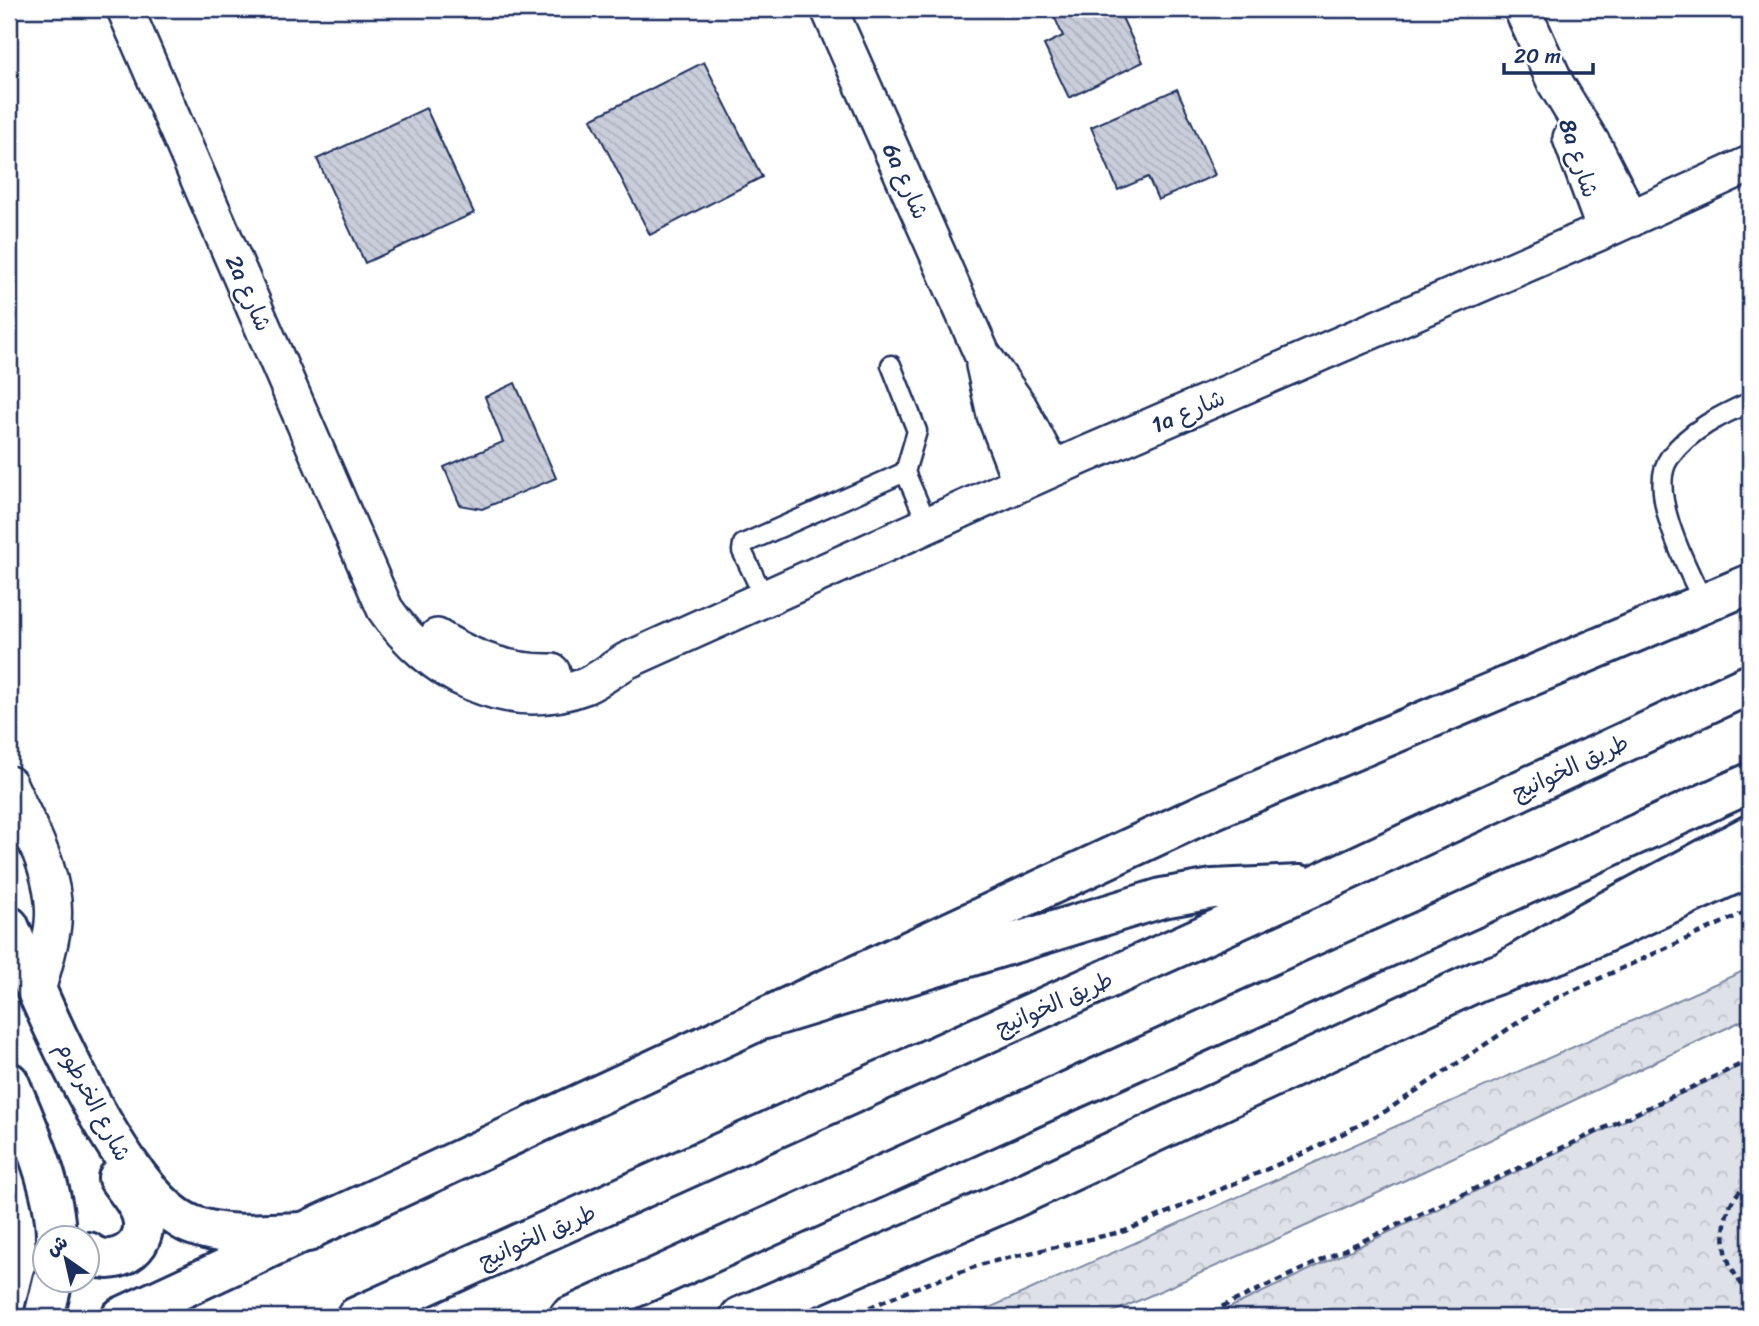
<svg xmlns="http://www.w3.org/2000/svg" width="1759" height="1326" font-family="Sriracha,'Playpen Sans Arabic',sans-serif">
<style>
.forest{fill:url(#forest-crowns);stroke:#7c88a2;stroke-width:2}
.building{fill:url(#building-back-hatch);stroke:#1b2f5e;stroke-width:2}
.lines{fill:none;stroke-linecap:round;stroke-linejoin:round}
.service-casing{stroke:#1b2f5e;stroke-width:23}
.minor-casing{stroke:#1b2f5e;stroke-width:40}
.tertiary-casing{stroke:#1b2f5e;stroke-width:44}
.secondary-casing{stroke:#1b2f5e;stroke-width:44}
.trunk-casing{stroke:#1b2f5e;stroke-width:44}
.path{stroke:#1b2f5e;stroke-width:4.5;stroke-dasharray:7 5;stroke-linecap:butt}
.service{stroke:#fff;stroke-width:18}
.minor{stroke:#fff;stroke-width:35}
.tertiary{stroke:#fff;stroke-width:38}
.secondary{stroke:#fff;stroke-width:38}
.trunk{stroke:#fff;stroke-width:38}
.labels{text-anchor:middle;stroke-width:5;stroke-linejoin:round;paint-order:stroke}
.street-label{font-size:23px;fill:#1b2f5e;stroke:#fff}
</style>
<defs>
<pattern id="forest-crowns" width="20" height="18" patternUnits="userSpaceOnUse" patternTransform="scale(1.75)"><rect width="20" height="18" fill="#dee1e7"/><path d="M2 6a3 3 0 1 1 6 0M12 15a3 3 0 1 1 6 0" fill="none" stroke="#bec1c9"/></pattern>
<pattern id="building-back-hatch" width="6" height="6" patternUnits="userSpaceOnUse" patternTransform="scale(1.75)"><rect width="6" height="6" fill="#caceda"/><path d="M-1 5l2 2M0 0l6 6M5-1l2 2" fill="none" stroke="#adb1be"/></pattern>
</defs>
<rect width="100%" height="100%" fill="#fff"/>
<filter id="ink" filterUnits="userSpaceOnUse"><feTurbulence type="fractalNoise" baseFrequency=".0143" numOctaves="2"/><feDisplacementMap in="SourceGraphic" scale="14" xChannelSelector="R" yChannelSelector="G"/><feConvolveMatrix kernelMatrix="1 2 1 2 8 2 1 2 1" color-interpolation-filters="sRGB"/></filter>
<g filter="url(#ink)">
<!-- forest -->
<path class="forest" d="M1750 968V1017L1344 1209 1102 1317H969Z
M1750 1061V1317H1210Z"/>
<!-- building -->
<path class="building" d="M1051 9H1118L1143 62 1069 98 1044 45 1063 36Z
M704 62 762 177 650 235 591 119Z
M1177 89 1215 175 1158 200 1148 177 1118 190 1091 127Z
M426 108 474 213 365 263 317 159Z
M515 383 556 478 482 509 460 505 444 467 503 442 485 397Z"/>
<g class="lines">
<defs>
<path id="service" d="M891 365 917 431 905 472
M765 599 742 551 743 544 905 472 928 525
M1705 605C1689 572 1645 490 1670 457 1690 430 1721 415 1750 402"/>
<path id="minor" d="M125 9 385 609C429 673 506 716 585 686 599 680 613 669 626 661L1052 469 1605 230 1750 164
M829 9 982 354 1018 405 1052 469
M1522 9 1556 84 1596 150 1631 219
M1571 138 1605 230
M984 365 995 415 1021 483
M437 637C472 659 510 673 552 672
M9 784C28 827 58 874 53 923 51 946 42 970 37 992"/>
<path id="tertiary" d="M121 1317 1212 810 1750 584
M740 1317 1005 1202 1478 981 1562 952 1750 867"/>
<path id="secondary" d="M9 926C38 996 123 1199 192 1225 227 1239 271 1232 308 1232
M9 1082C28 1127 56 1189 56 1238
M88 1252C112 1271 150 1248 142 1217 139 1203 126 1190 118 1178
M44 1317 53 1280"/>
<path id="trunk" d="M1504 972 1589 921 1750 835
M765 1019 1162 898 1213 889 1300 885
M356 1317 1316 885 1750 684
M569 1317 1750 783"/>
</defs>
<!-- service casing -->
<use href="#service" class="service-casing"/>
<!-- minor casing -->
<use href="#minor" class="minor-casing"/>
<!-- tertiary casing -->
<use href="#tertiary" class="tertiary-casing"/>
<!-- secondary casing -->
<use href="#secondary" class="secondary-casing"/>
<!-- trunk casing -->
<use href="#trunk" class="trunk-casing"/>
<!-- path -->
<path class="path" d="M1750 1183C1723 1199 1719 1236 1730 1265 1735 1276 1744 1287 1750 1297
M847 1317 915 1288 986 1263 1125 1231 1311 1150 1386 1111 1550 1001 1750 910
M1200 1317 1750 1060"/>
<!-- service -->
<use href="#service" class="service"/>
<!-- minor -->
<use href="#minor" class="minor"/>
<!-- tertiary -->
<use href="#tertiary" class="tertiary"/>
<!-- secondary -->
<use href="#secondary" class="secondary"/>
<!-- trunk -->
<use href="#trunk" class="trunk"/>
</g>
</g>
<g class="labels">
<!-- street labels -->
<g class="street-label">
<text transform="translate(1579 158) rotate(72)" y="8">8a شارع</text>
<text transform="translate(906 181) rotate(66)" y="8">6a شارع</text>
<text transform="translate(249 293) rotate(66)" y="8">2a شارع</text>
<text transform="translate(1188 411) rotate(-23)" y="8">1a شارع</text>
<text transform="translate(1570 767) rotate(-25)" y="8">طريق الخوانيج</text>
<text transform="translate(1054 1003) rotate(-24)" y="8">طريق الخوانيج</text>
<text transform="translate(94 1101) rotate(62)" y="8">شارع الخرطوم</text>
<text transform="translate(537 1236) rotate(-24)" y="8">طريق الخوانيج</text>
</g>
</g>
<!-- margin -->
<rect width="1759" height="1326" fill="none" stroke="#fff" stroke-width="35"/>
<rect x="18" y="18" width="1724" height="1291" fill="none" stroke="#1b2f5e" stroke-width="2.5" filter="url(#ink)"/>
<!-- north arrow -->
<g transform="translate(66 1259) rotate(326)"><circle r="33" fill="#ffffff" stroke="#a4acbf" stroke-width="2"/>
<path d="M0-5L12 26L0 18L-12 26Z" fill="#1b2f5e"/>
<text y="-10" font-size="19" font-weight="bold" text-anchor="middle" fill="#1b2f5e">ش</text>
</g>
<!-- scale -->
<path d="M1504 63v10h89v-10" fill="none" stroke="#1b2f5e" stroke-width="3.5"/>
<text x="1514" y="63" font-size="21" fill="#1b2f5e" stroke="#ffffff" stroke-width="5" paint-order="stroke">20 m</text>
</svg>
